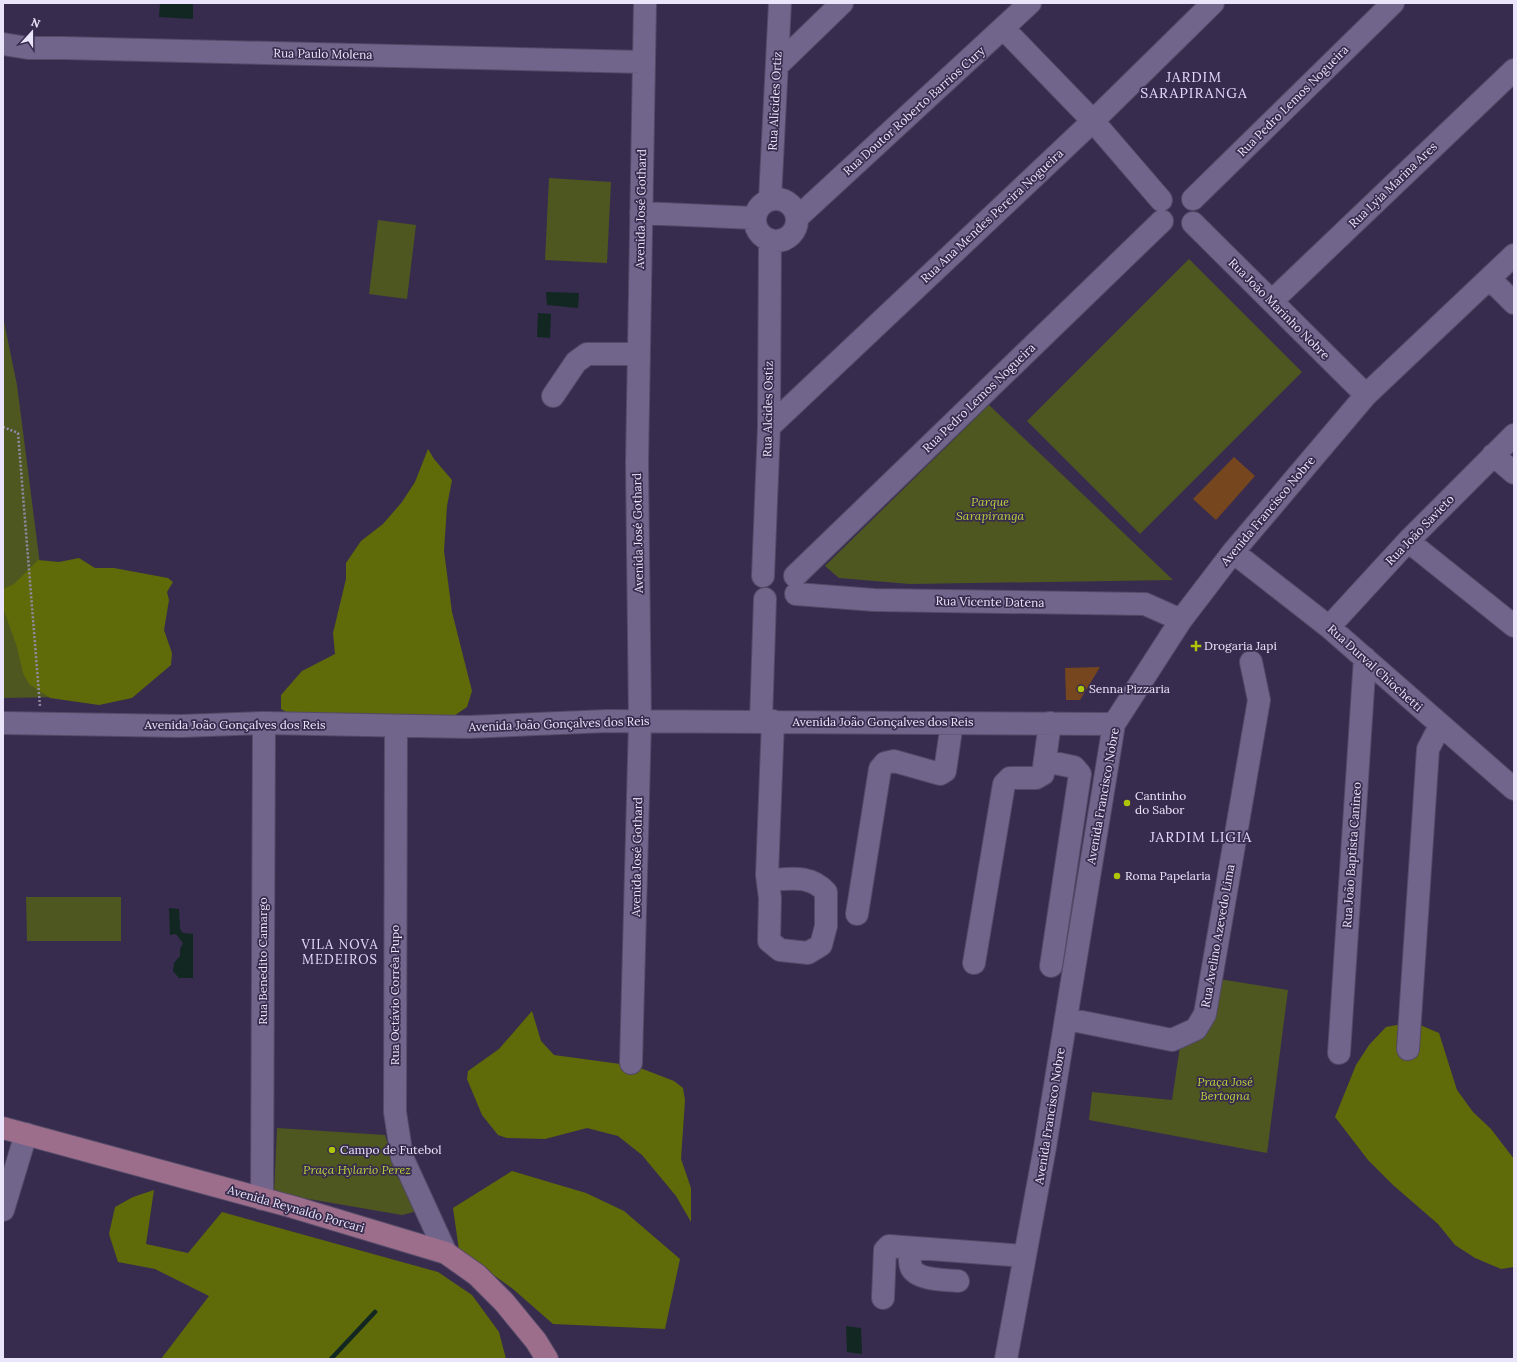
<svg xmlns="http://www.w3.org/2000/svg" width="1517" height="1362" font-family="Lora,serif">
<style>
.green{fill:#4e5720}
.forest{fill:#5e6b08}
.water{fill:#122722}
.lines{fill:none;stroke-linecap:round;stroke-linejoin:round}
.stream{stroke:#122722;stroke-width:4.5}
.building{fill:#76461e}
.minor-casing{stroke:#544a67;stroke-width:24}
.major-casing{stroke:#544a67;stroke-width:24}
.path{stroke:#938ba6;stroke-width:2.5;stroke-dasharray:2 2;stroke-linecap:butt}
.minor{stroke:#71658b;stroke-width:22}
.major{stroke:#9c6e8b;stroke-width:22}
.poi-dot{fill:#afc508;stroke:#372c4e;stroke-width:1.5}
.labels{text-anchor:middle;stroke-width:3.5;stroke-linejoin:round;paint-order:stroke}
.street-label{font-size:12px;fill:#ebe5fb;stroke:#372c4e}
.park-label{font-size:12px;font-style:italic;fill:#bbd23a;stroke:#372c4e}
.poi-label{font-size:12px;fill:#ebe5fb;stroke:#372c4e;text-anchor:start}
.neighbourhood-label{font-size:13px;letter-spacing:1px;fill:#e4dafd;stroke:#372c4e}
.quarter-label{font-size:14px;letter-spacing:1px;fill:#e4dafd;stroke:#372c4e}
</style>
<rect width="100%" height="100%" fill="#372c4e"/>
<!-- green -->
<path class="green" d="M549 178 611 182 607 263 545 260Z
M378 220 416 225 407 299 369 294Z
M1189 259 1302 372 1140 534 1027 421Z
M3 317 17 385 57 697 3 698Z
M989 405 1173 580 910 584 839 578 825 566Z
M26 897H121V941H27Z
M1219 979 1288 990 1267 1153 1089 1120 1092 1092 1172 1100 1180 1046Z
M277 1128 385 1135 398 1178 413 1198 414 1212 402 1215 274 1193Z"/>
<!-- forest -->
<path class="forest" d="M428 449 434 459 452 480 447 506 444 551 452 612 472 691 467 707 448 720 293 716 281 709V695L302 671 335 654 333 633 346 579V563L361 541 383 524 402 502 415 482Z
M79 558 95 568H114L168 578 173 582 167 592 169 600 164 630 172 653 171 665 132 698 99 705 50 698 29 684 23 673 17 647 3 608V589L14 584 38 560 59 562Z
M532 1011 541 1041 554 1055 635 1066 674 1081 683 1088 685 1100 681 1159 691 1188V1222L676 1196 642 1155 618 1136 587 1128 545 1139 507 1138 498 1135 482 1115 467 1079 468 1071 499 1049Z
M1413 1022 1439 1033 1457 1090 1473 1112 1491 1129 1514 1159V1267L1501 1269 1475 1258 1455 1245 1438 1224 1393 1185 1368 1160 1335 1117 1356 1065 1369 1045 1386 1027Z
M512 1171 586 1193 624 1211 680 1259 665 1329 553 1324 513 1289 459 1250 453 1208Z
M154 1190 146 1244 188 1253 222 1212 438 1272 472 1295 499 1332 506 1359H161L209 1296 155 1269 118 1262 109 1234 115 1207 133 1197Z"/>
<!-- water -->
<path class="water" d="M160 3H193V19L159 17Z
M546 292 579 293 578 308 547 305Z
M538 313 551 314 550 338 537 337Z
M169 908 179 909 180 929 183 933 193 934V978H179L173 971 174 963 180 956V949L183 943 176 934 170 935Z
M846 1326 861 1328 862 1354 847 1352Z"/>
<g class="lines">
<!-- stream -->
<path class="stream" d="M331 1359 375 1312"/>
</g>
<!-- building -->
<path class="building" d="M1234 457 1255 476 1216 520 1193 499Z
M1100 667 1080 700H1066L1065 668Z"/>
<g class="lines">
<defs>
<path id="minor" d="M1004 29 1093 121 1161 200
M3 44 28 48H62L643 62
M777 66 842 3
M755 220a21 21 0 1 1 42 0a21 21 0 1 1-42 0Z
M770 199 780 3
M1193 199 1393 3
M641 213 754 218
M797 218 1030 3
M1193 223 1366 395
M1490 279 1514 303
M1272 301 1514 70
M553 396 576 362 587 354H638
M769 427 1093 121 1213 3
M1493 455 1514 473
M1408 541 1514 626
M1233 552 1329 627 1514 789
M763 576 769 427 770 241
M795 576 1162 221
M796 594 874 600 1145 604 1181 620
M1329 627 1408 541 1514 435
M761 721 765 599
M3 723 181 726 264 723 468 727 607 721 1114 724
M396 726 395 1112 402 1157 446 1253
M1045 761 1074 767 1080 774 1051 966
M768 880C790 879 810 874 826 892V926L821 945 808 953 780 950 769 941 770 898 767 875 773 721
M857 914 880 769 885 763 894 761 940 774 945 771 952 723
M974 963 1004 784 1010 778H1036L1043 774 1050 723
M1067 1019 1172 1040 1196 1029 1205 1014 1259 700 1251 662
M1408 1049 1428 749 1440 726
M1339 1053 1365 658
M631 1063 640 721 637 463 645 3
M262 1199 264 723
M3 1210 26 1134
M910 1248C910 1253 909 1262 911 1267 916 1280 946 1280 958 1281
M883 1298 885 1250 889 1246 1025 1256
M1006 1359 1045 1147 1114 724 1181 620 1233 552 1366 395 1514 255"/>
<path id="major" d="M3 1128 293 1207 446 1253 477 1275 504 1302 536 1341 547 1359"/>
</defs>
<!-- minor casing -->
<use href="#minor" class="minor-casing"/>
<!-- major casing -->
<use href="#major" class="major-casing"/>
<!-- path -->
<path class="path" d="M3 427 18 433 40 706"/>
<!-- minor -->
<use href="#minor" class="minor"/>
<!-- major -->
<use href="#major" class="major"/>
</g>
<!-- markers -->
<g class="poi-dot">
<path d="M1194 640h4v4h4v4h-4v4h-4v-4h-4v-4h4z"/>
<circle cx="1081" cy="689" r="4"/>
<circle cx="1127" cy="803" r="4"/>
<circle cx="1117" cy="876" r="4"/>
<circle cx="332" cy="1150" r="4"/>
</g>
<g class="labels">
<!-- street labels -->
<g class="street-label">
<text transform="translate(323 54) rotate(1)" y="4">Rua Paulo Molena</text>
<text transform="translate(775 101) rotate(-87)" y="4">Rua Alicides Ortiz</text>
<text transform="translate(1293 101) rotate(-45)" y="4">Rua Pedro Lemos Nogueira</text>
<text transform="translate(914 111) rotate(-42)" y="4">Rua Doutor Roberto Barrios Cury</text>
<text transform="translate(1393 185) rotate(-44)" y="4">Rua Lyia Marina Ares</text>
<text transform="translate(641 209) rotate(-89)" y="4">Avenida José Gothard</text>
<text transform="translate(992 216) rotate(-43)" y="4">Rua Ana Mendes Pereira Nogueira</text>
<text transform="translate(1279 309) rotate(45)" y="4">Rua João Marinho Nobre</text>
<text transform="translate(979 398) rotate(-44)" y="4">Rua Pedro Lemos Nogueira</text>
<text transform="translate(768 409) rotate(-89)" y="4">Rua Alcides Ostiz</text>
<text transform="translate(1268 511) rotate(-50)" y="4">Avenida Francisco Nobre</text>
<text transform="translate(1420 530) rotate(-46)" y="4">Rua João Savieto</text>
<text transform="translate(638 533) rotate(-91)" y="4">Avenida José Gothard</text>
<text transform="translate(990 602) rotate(1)" y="4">Rua Vicente Datena</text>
<text transform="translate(1375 668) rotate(42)" y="4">Rua Durval Chiochetti</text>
<text x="883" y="726">Avenida João Gonçalves dos Reis</text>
<text transform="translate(559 724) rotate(-2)" y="4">Avenida João Gonçalves dos Reis</text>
<text x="235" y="729">Avenida João Gonçalves dos Reis</text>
<text transform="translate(1103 796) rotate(-80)" y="4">Avenida Francisco Nobre</text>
<text transform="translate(1352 855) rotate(-86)" y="4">Rua João Baptista Canineo</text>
<text transform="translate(637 857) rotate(-89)" y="4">Avenida José Gothard</text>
<text transform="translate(1218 936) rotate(-80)" y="4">Rua Avelino Azevedo Lima</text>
<text transform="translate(263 961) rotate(-90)" y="4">Rua Benedito Camargo</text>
<text transform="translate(395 995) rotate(-90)" y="4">Rua Octávio Corrêa Pupo</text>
<text transform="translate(1050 1116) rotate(-81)" y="4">Avenida Francisco Nobre</text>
<text transform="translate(296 1209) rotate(16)" y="4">Avenida Reynaldo Porcari</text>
</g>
<!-- park labels -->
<g class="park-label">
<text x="990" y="506">Parque<tspan x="990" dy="14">Sarapiranga</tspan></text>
<text x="1225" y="1086">Praça José<tspan x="1225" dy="14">Bertogna</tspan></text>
<text x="357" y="1174">Praça Hylario Perez</text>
</g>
<!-- poi labels -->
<g class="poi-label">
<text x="1204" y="650">Drogaria Japi</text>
<text x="1089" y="693">Senna Pizzaria</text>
<text x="1135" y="800">Cantinho<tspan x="1135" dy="14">do Sabor</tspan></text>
<text x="1125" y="880">Roma Papelaria</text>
<text x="340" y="1154">Campo de Futebol</text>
</g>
<!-- neighbourhood labels -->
<g class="neighbourhood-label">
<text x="340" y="949">VILA NOVA<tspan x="340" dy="15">MEDEIROS</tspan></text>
</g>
<!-- quarter labels -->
<g class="quarter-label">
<text x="1194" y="82">JARDIM<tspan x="1194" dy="16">SARAPIRANGA</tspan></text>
<text x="1201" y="842">JARDIM LIGIA</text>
</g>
</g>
<!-- border -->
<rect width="1517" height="1362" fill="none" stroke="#ebe5fb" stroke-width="8"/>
<!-- north arrow -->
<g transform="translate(32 32) rotate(21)" stroke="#372c4e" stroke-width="3" paint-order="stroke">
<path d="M0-3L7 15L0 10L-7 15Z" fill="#ebe5fb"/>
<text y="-6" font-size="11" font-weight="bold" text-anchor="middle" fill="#ebe5fb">N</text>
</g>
</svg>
